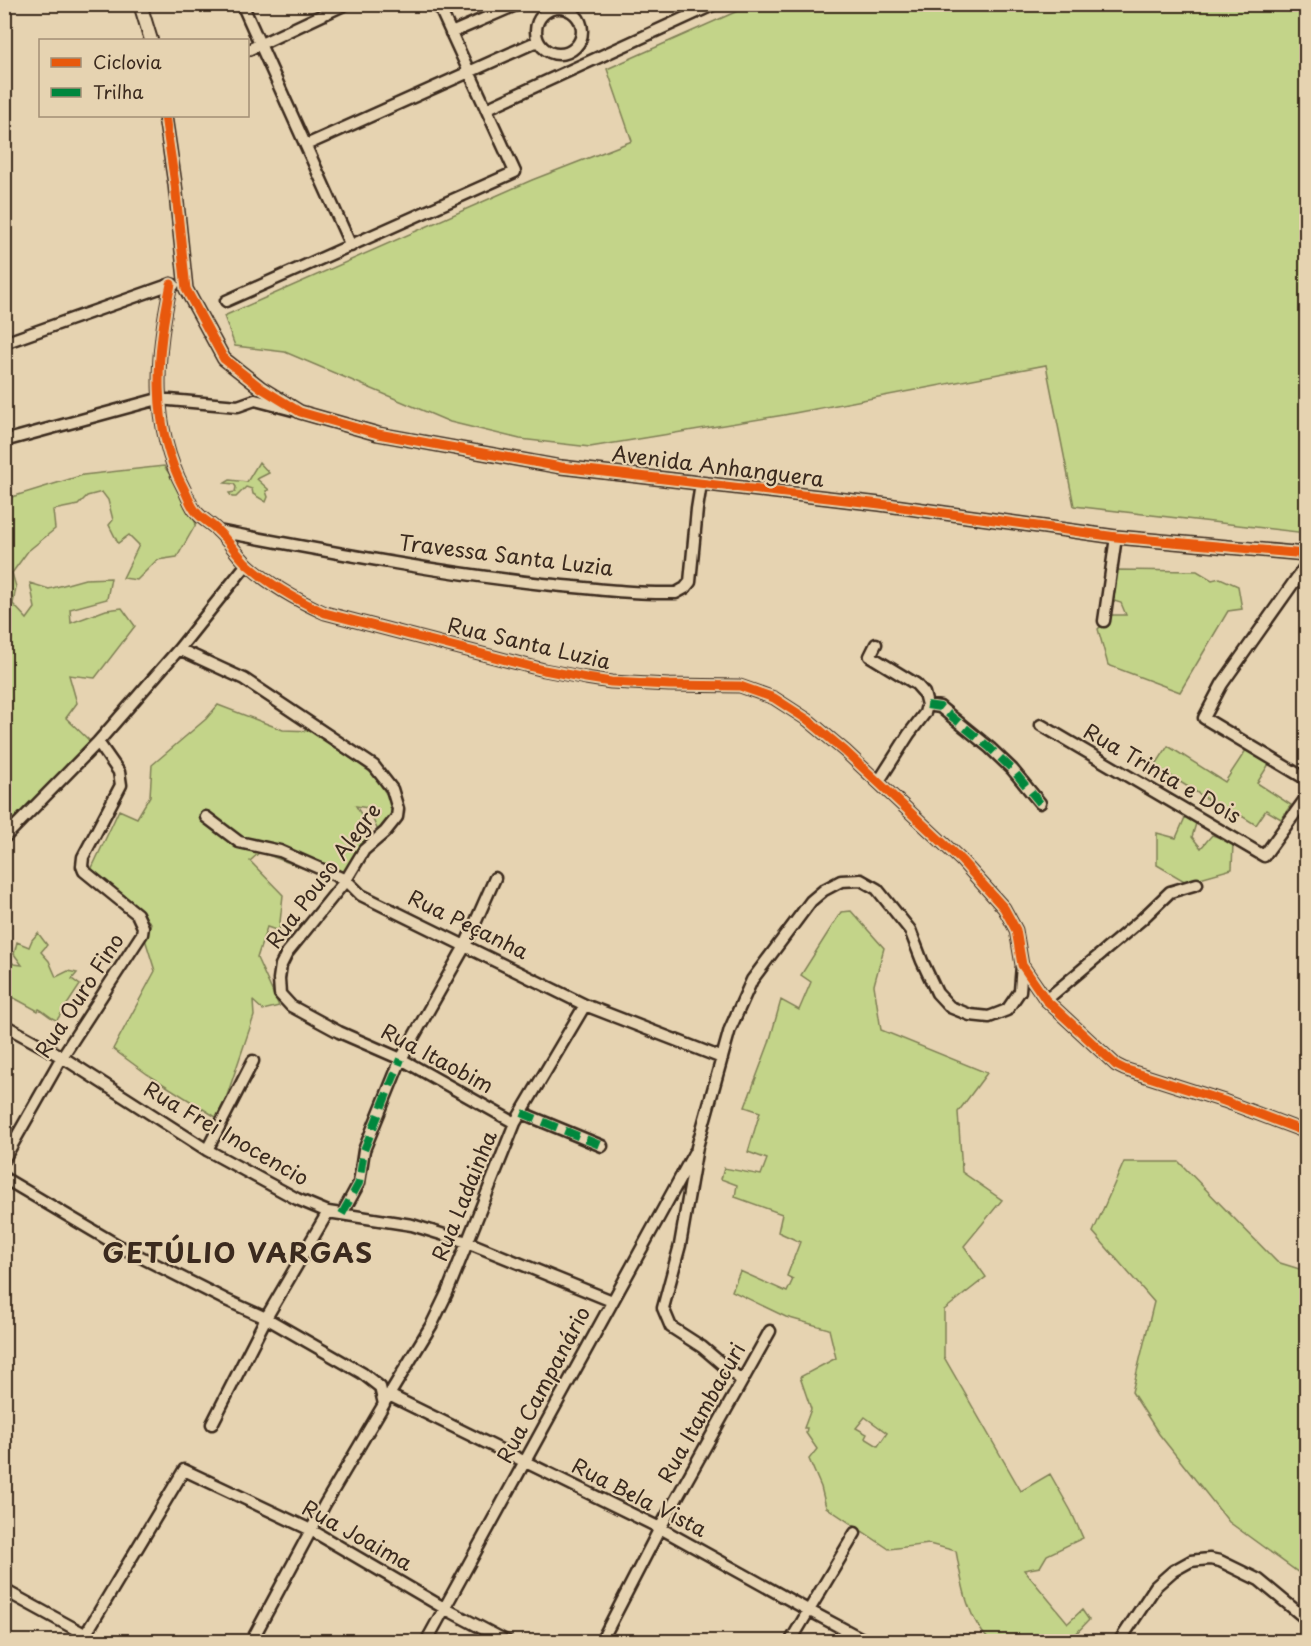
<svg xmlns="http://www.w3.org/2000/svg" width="1311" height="1646" font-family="'Playpen Sans',sans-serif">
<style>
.green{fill:#c3d489;stroke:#7f7f54;stroke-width:1.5;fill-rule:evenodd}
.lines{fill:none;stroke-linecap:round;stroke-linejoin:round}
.minor-casing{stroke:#3b2a1e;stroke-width:15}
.tertiary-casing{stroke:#3b2a1e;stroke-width:16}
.minor{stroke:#e6d3b1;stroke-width:10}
.tertiary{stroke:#e6d3b1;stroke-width:12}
.quiet{stroke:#00873e;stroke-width:8;stroke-dasharray:15 8;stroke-linecap:butt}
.cycleway-casing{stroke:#e6d3b1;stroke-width:13}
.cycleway{stroke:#e8590c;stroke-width:9}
.labels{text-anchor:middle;stroke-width:4.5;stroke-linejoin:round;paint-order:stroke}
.street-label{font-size:21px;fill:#3b2a1e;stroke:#e6d3b1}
.district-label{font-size:27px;font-weight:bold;letter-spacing:1.5px;fill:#3b2a1e;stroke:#e6d3b1}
</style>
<rect width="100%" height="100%" fill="#e6d3b1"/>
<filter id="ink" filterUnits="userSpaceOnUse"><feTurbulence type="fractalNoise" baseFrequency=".0167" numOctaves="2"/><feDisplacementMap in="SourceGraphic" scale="12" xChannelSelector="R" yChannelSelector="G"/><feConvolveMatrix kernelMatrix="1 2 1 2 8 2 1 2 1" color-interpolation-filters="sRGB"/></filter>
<g filter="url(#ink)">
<!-- green -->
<path class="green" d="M751 5H1306V533L1074 506 1046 365 784 415 590 447 520 439 450 422 285 352 235 346 224 316 532 180 632 141 607 69Z
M259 462 269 473 257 479 269 490 266 491 268 497 266 502 253 494 252 489 246 487 236 497H232L229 493 235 492 236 487 234 484 225 483 230 480 247 482Z
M164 466 182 492 196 524 177 557 157 560 137 580 123 578 139 545 129 535 118 543 109 525 113 520 108 500 102 492 87 496 78 505 53 510 55 529 28 551 12 573 16 587 13 604 27 619 35 608 30 583 49 589 85 579 111 578 107 599 70 609 71 623 106 610 122 608 135 626 95 678 69 675 77 703 66 718 91 742C61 771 35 801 5 829L4 654 8 649 7 621 4 618 5 499 83 475Z
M1115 570 1197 571 1212 580 1220 578 1238 586 1242 609 1228 611 1180 692 1108 665 1098 629 1112 615H1126L1121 603 1111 600Z
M218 705 283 730 314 731 374 775 391 801 392 816 378 831 368 808 356 806 373 834 343 875 308 870 260 852 250 861 283 895 279 931 267 927 257 958 279 1006 263 1010 253 1001 254 1016 219 1119 147 1074 113 1049 155 971 145 939 151 923 91 870 119 810 137 818 150 796 152 765 206 719Z
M1168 746 1225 782 1246 750 1269 764 1257 783 1291 805 1281 819 1266 810 1256 825 1237 813H1229L1155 766Z
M1187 813 1197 820 1192 837 1201 848 1212 835 1233 842 1232 869 1186 882 1157 865V833L1176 838Z
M851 911 884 948 874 985 881 1030 987 1073 958 1112 962 1172 1002 1200 964 1246 986 1277 944 1310V1357L1021 1491 1050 1474 1071 1511 1083 1538 1047 1555 1040 1567 1024 1570 1068 1623 1082 1610 1089 1620 1069 1641H990C966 1617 962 1583 956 1551L929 1544 889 1549 826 1507 821 1487 809 1459 817 1449 806 1433 807 1428H804L811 1409 800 1377 836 1358 829 1329 786 1317 732 1291 740 1271 787 1292 793 1279 787 1276 800 1242 778 1232 782 1214 735 1197 737 1185 721 1179 724 1168 761 1175 767 1159 748 1152 760 1112 745 1107 769 1043 781 1000 799 1010 811 982 801 975 841 912ZM865 1417 887 1433 878 1446 865 1438 867 1434 856 1428Z
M38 933 47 945 41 952 49 961 56 977 68 971 77 973 72 979 80 985 57 1020C51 1019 45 1012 39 1009L38 1011 5 993V956L14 964 22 965 14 954 17 942 29 947 32 940Z
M1124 1162H1179L1277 1262 1306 1271V1578L1229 1522 1159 1434 1132 1392 1154 1302 1093 1232Z"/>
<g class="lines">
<defs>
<path id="minor" d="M242 4 351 246
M536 31a23 23 0 1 1 46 0a23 23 0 1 1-46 0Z
M451 33 518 4
M248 50 346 4
M486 109 715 4
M306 145 538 41
M171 284C156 353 150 426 184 489 188 497 191 507 197 513 203 520 212 524 218 531 229 541 237 555 248 565 271 586 297 600 325 613L544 670 586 678 611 682 669 685 740 686 774 698 808 720 845 751 961 860 1004 908 1016 930 1022 965 1046 1000 1116 1065 1124 1069 1224 1101 1306 1132
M226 301 515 172 438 4
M4 343 171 284 174 285
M4 441 158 399 238 406 255 400 293 410
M218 531C326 551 434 572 543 584 587 588 632 594 676 593L685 588 690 582 697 509 701 484
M1306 565 1222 684 1204 718 1306 779
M1104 621 1116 537
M876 644 870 656 916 684 924 693 927 705 925 713 909 734 879 781
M179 649 244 679 374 766 392 789 398 809 397 817 385 832 364 850 346 880 287 953 281 965 279 979 280 994 291 1006 339 1032 401 1059 515 1123
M927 705 940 707 990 748 1012 769 1040 803
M1041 725 1264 856 1306 798
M206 817 239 842 280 851 346 880 361 895 585 1005 722 1058
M4 838 98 742 179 649 247 564
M1046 1000 1141 920 1170 892 1197 884
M4 1025 62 1057 207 1150 297 1199 328 1212 412 1225 467 1242 612 1301
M522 1113 602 1146
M207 1150 253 1061
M4 1159 62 1057 142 934 143 927 137 914 84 871 82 866 83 857 121 785 119 772 98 742
M4 1178 119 1246 226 1300 266 1318 362 1373 380 1387 384 1404 325 1504 251 1642
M342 1214 359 1183 364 1150 401 1059 465 946 495 878
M742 1381 702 1347 671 1327 663 1308 680 1245 697 1147 730 1029 752 980 811 901 824 890 841 881 861 880 877 889 910 930 922 961 937 993 950 1007 970 1015 989 1017 1007 1010 1020 991 1022 965
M389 1395 660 1528 808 1610 868 1642
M386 1400 432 1324 447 1293 515 1123 585 1005
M212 1424 266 1318 328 1212
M4 1590 99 1642
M81 1642 184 1470 311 1530 444 1608 508 1642
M426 1642 694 1153
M601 1642 660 1528 770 1331
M790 1642 855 1533
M1119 1642 1156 1586 1173 1571 1191 1561 1199 1560 1210 1559 1220 1561 1259 1580 1306 1619"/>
<path id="tertiary" d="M140 4 151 40
M165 116 175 184 186 289 224 359 261 388 300 412 378 434 561 467 880 504 1116 537 1306 554"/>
</defs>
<!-- minor casing -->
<use href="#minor" class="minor-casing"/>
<!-- tertiary casing -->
<use href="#tertiary" class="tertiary-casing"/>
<!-- minor -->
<use href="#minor" class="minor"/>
<!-- tertiary -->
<use href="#tertiary" class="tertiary"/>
<!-- quiet -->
<path class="quiet" d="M927 705 940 707 990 748 1012 769 1040 803
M522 1113 602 1146
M342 1214 359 1183 364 1150 401 1059"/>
<defs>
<path id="cycleway" d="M165 116 175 184 186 289 224 359 261 388 300 412 378 434 561 467 880 504 1116 537 1306 554
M171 284C156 353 150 426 184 489 188 497 191 507 197 513 203 520 212 524 218 531 229 541 237 555 248 565 271 586 297 600 325 613L544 670 586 678 611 682 669 685 740 686 774 698 808 720 845 751 961 860 1004 908 1016 930 1022 965 1046 1000 1116 1065 1124 1069 1224 1101 1306 1132"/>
</defs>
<!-- cycleway casing -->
<use href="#cycleway" class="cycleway-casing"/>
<!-- cycleway -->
<use href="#cycleway" class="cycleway"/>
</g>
</g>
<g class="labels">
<!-- street labels -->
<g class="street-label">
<text transform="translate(718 467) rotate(7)" y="7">Avenida Anhanguera</text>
<text transform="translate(506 556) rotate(7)" y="7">Travessa Santa Luzia</text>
<text transform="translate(529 644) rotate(13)" y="7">Rua Santa Luzia</text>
<text transform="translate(1162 774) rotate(30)" y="7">Rua Trinta e Dois</text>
<text transform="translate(324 876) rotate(-53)" y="7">Rua Pouso Alegre</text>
<text transform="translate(468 925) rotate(26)" y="7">Rua Peçanha</text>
<text transform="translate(80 996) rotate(-57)" y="7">Rua Ouro Fino</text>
<text transform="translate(437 1059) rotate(28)" y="7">Rua Itaobim</text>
<text transform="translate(226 1134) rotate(30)" y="7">Rua Frei Inocencio</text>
<text transform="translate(465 1196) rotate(-68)" y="7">Rua Ladainha</text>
<text transform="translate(544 1385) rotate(-62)" y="7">Rua Campanário</text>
<text transform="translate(702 1413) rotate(-61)" y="7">Rua Itambacuri</text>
<text transform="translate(639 1498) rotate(27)" y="7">Rua Bela Vista</text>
<text transform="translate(357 1536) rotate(29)" y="7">Rua Joaima</text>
</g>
<!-- district labels -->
<g class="district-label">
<text x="238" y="1263">GETÚLIO VARGAS</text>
</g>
</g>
<!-- margin -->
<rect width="1311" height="1646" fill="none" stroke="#e6d3b1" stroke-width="24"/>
<rect x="12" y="12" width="1287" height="1622" fill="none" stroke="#3b2a1e" stroke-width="2" filter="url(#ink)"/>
<!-- legend -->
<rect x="39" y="39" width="210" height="78" fill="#e6d3b1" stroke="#a28f76" stroke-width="1.5"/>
<rect x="51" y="58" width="30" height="9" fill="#e8590c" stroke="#a28f76" stroke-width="1.5"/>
<text x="93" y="69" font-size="18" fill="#3b2a1e">Ciclovia</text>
<rect x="51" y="88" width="30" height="9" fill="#00873e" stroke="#a28f76" stroke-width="1.5"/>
<text x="93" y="99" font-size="18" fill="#3b2a1e">Trilha</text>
</svg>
